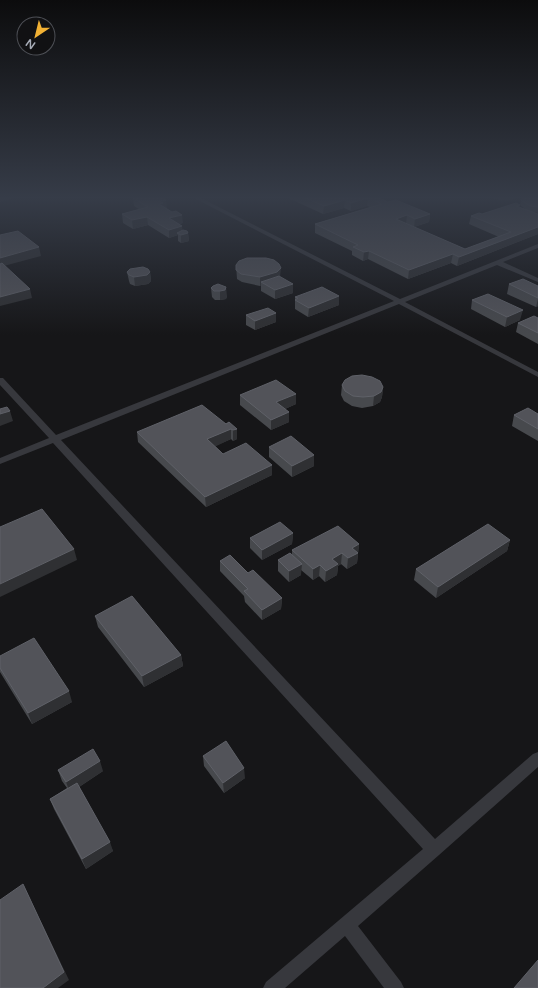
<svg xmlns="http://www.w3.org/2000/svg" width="538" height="988" font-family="'Varela Round',sans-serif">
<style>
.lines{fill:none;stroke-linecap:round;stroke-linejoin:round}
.lane{fill:#37383d;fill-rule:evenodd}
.wall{fill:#47494d}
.shaded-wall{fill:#2f3033}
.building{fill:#525359;stroke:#5f6168}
</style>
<rect width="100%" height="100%" fill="#161618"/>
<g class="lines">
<!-- lane -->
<path class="lane" d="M8 197H17L0 202V198Z
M192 197H199L400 299 538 244V248L503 262 538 278V282L497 265 405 302 538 372V377L399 304 61 440 435 839 533 754 538 752V767L439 855 358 926 401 982 404 988H384L345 936 285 988H263L266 982 423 849 53 443 0 464V458L49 438 0 385V378H3L56 435 394 301Z"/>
</g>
<!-- wall -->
<path class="wall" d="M130 197H160L167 208H166L183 223 179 224 182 230 188 233 189 241 181 243 178 241V235L169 238 148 225 133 229 123 223 122 214 139 209 134 206 133 198Z
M286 197H376L388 202 430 214 429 222 414 227 465 249 499 237 469 224 471 216 482 214 520 205 519 207 525 209 520 205 521 200 538 197V213L533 212 538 214V234L457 266 451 263 408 279 368 259 363 261 352 255V251L315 233V224L370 207 367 206 351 211 344 208 323 214Z
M491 197H517L514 199 503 200 492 198Z
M236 265 280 277 293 293 275 299 261 291V285L260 286 242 282 237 279Z
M127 272H150L151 281 148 284 135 286 130 284 129 281Z
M509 284 538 286V306L536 307 507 294Z
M213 286 227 296 226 299 220 300H215L212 297 211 288Z
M295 297 339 305 308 317 295 309Z
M472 300 520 320 505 327 471 309Z
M276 313V322L255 330 246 325V315Z
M538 318V344L516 332 518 323Z
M342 385 383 387 382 397 380 402 373 406 362 408 352 406 344 401 341 395Z
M240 395 296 404 285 409 289 422 271 430 240 405Z
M538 414V441L512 426 514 415Z
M229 422 237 439 233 441 231 439 215 446 223 454 272 465V475L206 507 138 442 137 432 226 424Z
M269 447 314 466 292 477 269 457Z
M293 533 292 544 262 560 250 548V538Z
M510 540 507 551 436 598 414 580 416 569Z
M359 544 357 563 347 569 341 564 338 566 337 575 325 582 319 576 313 580 301 570V575L289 582 278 571V560L292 555V550Z
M220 561 248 573 282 598 281 609 262 620 245 602 244 596 220 571Z
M95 616 181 655 183 666 144 687 98 627Z
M0 656 72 702 32 724 0 672Z
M203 756 245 778 224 793 204 766Z
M58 770 103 771 79 787 113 851 86 869 54 809 50 799 67 788 62 781Z"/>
<!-- shaded-wall -->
<path class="shaded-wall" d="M504 197H517L514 199 503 200Z
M368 198 367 206 351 211V203Z
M166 200 167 208H164L159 204 160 201Z
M345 200 344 208 323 214 324 206Z
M430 214 429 222 414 227 415 219Z
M182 215 183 223 170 226 169 218Z
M407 215 406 224 396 219Z
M147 217 148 225 133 229 132 220Z
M182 226 183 234 188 233 189 241 181 243V235L177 233 178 235 169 238V230Z
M538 227V234L457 266 459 257Z
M39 247 41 256 0 267V258Z
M369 251 368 259 363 261 364 252Z
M453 254 451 263 408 279 409 270Z
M281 268 280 277 261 282V285L260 286V277Z
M150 272 151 281 148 284 135 286 134 277Z
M293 284V293L275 299V290Z
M226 287 227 296 226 299 220 300V291Z
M30 289 32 298 0 306V297Z
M339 296V305L308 317 309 308Z
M538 299V306L536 307Z
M523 310 520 320 505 327 507 317Z
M276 313V322L255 330V321Z
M383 387 382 397 380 402 373 406 374 396Z
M296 394V404L276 413V402Z
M10 411 13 421 0 426V414Z
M289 412V422L271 430V420Z
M231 429V439L208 450 207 439Z
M237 429V439L233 441V430Z
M314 455V466L292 477V466Z
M272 465V475L206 507 205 497Z
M293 533 292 544 262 560V550Z
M510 540 507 551 436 598 438 587Z
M359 544 357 563 347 569 348 558 352 548Z
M74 549 77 560 0 597V584Z
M342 553 341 564 338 566 337 575 325 582 326 571 332 559Z
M302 564 301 575 289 582V571Z
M320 565 319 576 313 580V569Z
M282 598 281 609 262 620V610Z
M181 655 183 666 144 687 142 676Z
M69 691 72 702 32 724 28 713Z
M100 761 103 771 70 793 66 782Z
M244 768 245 778 224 793 223 783Z
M110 842 113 851 86 869 82 859Z
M23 884 69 980 58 988H43Z"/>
<!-- building -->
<path class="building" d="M140 197H160L166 200 160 201 163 203 159 204 172 212 176 211 182 215 169 218 182 226 169 230 147 217 132 220 122 214 148 207 133 198Z
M303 197H376L388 202 396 200 430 214 415 219 407 215 396 219 465 249 511 232 471 216 479 213 482 214 516 203 520 205 516 206 538 214V227L459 257 453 254 409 270 369 251 364 252 353 247 358 245 315 224 382 204 368 198 351 203 345 200 324 206Z
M524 197H538V207L530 206 521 200Z
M183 230 187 231 188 233 181 235 177 233Z
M18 231 39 247 0 258V235Z
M247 258H266L274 260 279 264 281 268 277 272 260 277 241 274 236 270V265L239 261Z
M2 263 30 289 0 297V264Z
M143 267 148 269 150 272 147 275 134 277 129 275 127 272 130 269Z
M279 276 293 284 275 290 261 282Z
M523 279 538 286V298L509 284Z
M218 284 226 287 225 290 220 291H214L211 288 213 286Z
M322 287 339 296 309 308 295 300 298 298 295 297Z
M488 294 523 310 507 317 472 300Z
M268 308 276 313 255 321 246 315Z
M534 316 538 318V333L518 323Z
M362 375 372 377 380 381 383 387 381 392 374 396 363 397 353 396 345 391 342 385 345 380 352 376Z
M276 380 296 394 276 402 289 412 271 420 240 395Z
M202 405 226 424 229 422 237 429 233 430 231 429 207 439 223 454 246 443 272 465 205 497 137 432Z
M7 407 10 411 0 414V409Z
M528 408 538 414V429L514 415Z
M291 436 314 455 292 466 269 447Z
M42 509 74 549 0 584V527Z
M280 522 293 533 262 550 250 538Z
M488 524 510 540 438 587 416 569Z
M338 526 359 544 352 548 358 553 348 558 342 553 332 559 338 564 326 571 320 565 313 569 292 550Z
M290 553 302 564 289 571 278 560Z
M230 555 248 573 253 570 282 598 262 610 244 591 248 589 220 561Z
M132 596 181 655 142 676 95 616Z
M34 638 69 691 28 713 0 668V656Z
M226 741 244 768 223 783 203 756Z
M93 749 100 761 66 782 58 770Z
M77 783 110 842 82 859 50 799Z
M23 884 64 972 43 988H0V900Z
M538 960V988H514Z"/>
<!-- sky -->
<linearGradient id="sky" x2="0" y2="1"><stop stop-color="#0c0c0d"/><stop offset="0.59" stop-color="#363c48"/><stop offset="1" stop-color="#363c48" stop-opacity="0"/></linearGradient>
<rect width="538" height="335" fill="url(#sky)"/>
<!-- north arrow -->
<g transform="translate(36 36) rotate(215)"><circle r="19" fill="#111113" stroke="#4d4f55"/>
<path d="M0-3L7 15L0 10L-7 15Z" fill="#f2b134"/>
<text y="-6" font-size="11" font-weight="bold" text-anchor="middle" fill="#a8adb8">N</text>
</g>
</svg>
